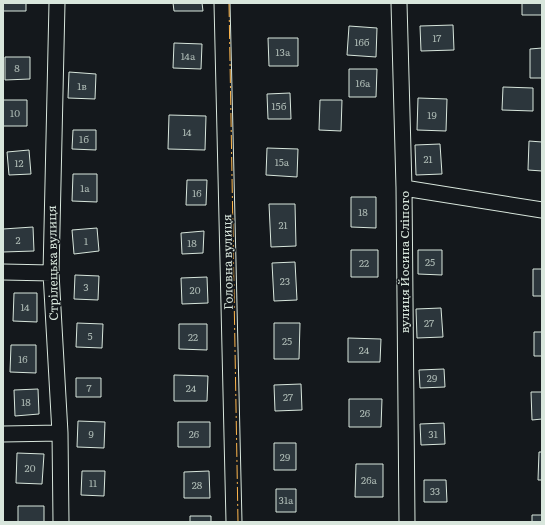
<svg xmlns="http://www.w3.org/2000/svg" width="545" height="525" font-family="Literata,serif">
<style>
.building{fill:#2c363c;stroke:#d8e6dc}
.lines{fill:none;stroke-linecap:round;stroke-linejoin:round}
.minor-casing{stroke:#d8e6dc;stroke-width:17}
.minor{stroke:#14181c;stroke-width:15}
.power{stroke:#ffb74d;stroke-width:1;stroke-dasharray:14 3 2 3;stroke-linecap:butt}
.labels{text-anchor:middle;stroke-width:3;stroke-linejoin:round;paint-order:stroke}
.number-label{font-size:10px;fill:#adbab4}
.street-label{font-size:12px;fill:#d8e6dc;stroke:#14181c}
</style>
<rect width="100%" height="100%" fill="#14181c"/>
<!-- building -->
<path class="building" d="M3 3H26V11H3Z
M173 3H202L203 11H174Z
M522 3H542V15H522Z
M453 25 454 50 421 51 420 26Z
M349 26 377 28 376 57 347 55Z
M268 38H298V66H269Z
M174 43 202 44 201 69 173 68Z
M542 48V78H530V49Z
M5 57H30V79L5 80Z
M349 69H377L376 97H349Z
M69 72 96 74 95 99 68 98Z
M503 87 533 88V111L502 110Z
M290 93 291 119H268L267 94Z
M418 98 447 99 446 131 417 130Z
M3 100H27V126H3Z
M320 100H342L341 131 319 130Z
M169 115 206 116 205 150 168 149Z
M73 130H96V150L72 149Z
M529 141 542 142V171L528 170Z
M440 144 442 174 416 175 415 145Z
M267 148 298 149 297 177 266 175Z
M29 150 31 174 9 175 7 152Z
M73 174H97V202L72 201Z
M187 180H207L206 205H186Z
M351 197H376V228L351 227Z
M269 204H295L296 246 271 247Z
M33 227 34 251 3 252V229Z
M97 228 99 251 74 254 72 230Z
M204 231 203 253 182 254 181 233Z
M351 250H378V277H351Z
M418 250H442V275L418 274Z
M295 262 297 300 274 301 272 263Z
M533 269H542V296H533Z
M75 275 99 276 98 300 74 299Z
M207 277 208 303 182 304 181 278Z
M14 293H37V322L13 321Z
M441 308 443 337 417 338 416 309Z
M77 323 103 324 102 348 76 347Z
M274 323H300L299 359H274Z
M179 324H207V350L179 349Z
M534 332H542V356H534Z
M348 338 381 339 380 362H348Z
M11 345H36V373L10 372Z
M444 369 445 387 420 388 419 370Z
M174 375 208 376 207 401H174Z
M76 378H101V397H76Z
M301 384 302 410 275 411 274 385Z
M38 389 39 414 15 416 14 390Z
M531 392H542V419L532 420Z
M349 399H382L381 427H349Z
M78 421 105 422 104 448 77 447Z
M178 422H210V447H178Z
M444 423 445 444 421 445 420 424Z
M274 443H296V470H274Z
M539 452H542V480H538Z
M17 453 44 454 42 484 16 483Z
M356 464H383V497H355Z
M82 471H105L104 496 81 495Z
M209 471 210 498H184V472Z
M424 480H446L447 502H424Z
M276 489H296V512H276Z
M18 506H44V522H18Z
M532 515H542V522H532Z
M190 516H211V522H190Z"/>
<g class="lines">
<defs>
<path id="minor" d="M57 3 51 273 60 433 61 522
M222 3 234 522
M399 3 404 188 407 522
M404 188 542 210
M3 272 51 273
M3 434 60 433"/>
</defs>
<!-- minor casing -->
<use href="#minor" class="minor-casing"/>
<!-- minor -->
<use href="#minor" class="minor"/>
<!-- power -->
<path class="power" d="M229 3 238 522"/>
</g>
<g class="labels">
<!-- number labels -->
<g class="number-label">
<text x="437" y="42">17</text>
<text x="362" y="46">16б</text>
<text x="283" y="56">13а</text>
<text x="188" y="60">14а</text>
<text x="17" y="72">8</text>
<text x="363" y="87">16а</text>
<text x="82" y="90">1в</text>
<text x="279" y="110">15б</text>
<text x="15" y="117">10</text>
<text x="432" y="119">19</text>
<text x="187" y="136">14</text>
<text x="84" y="143">1б</text>
<text x="428" y="163">21</text>
<text x="282" y="166">15а</text>
<text x="19" y="167">12</text>
<text x="85" y="192">1а</text>
<text x="197" y="197">16</text>
<text x="363" y="216">18</text>
<text x="283" y="229">21</text>
<text x="18" y="244">2</text>
<text x="86" y="245">1</text>
<text x="192" y="247">18</text>
<text x="430" y="266">25</text>
<text x="364" y="267">22</text>
<text x="285" y="285">23</text>
<text x="86" y="291">3</text>
<text x="195" y="294">20</text>
<text x="25" y="311">14</text>
<text x="429" y="327">27</text>
<text x="90" y="340">5</text>
<text x="193" y="341">22</text>
<text x="287" y="345">25</text>
<text x="364" y="354">24</text>
<text x="23" y="363">16</text>
<text x="432" y="382">29</text>
<text x="89" y="392">7</text>
<text x="191" y="392">24</text>
<text x="288" y="401">27</text>
<text x="26" y="406">18</text>
<text x="365" y="417">26</text>
<text x="91" y="438">9</text>
<text x="194" y="438">26</text>
<text x="433" y="438">31</text>
<text x="285" y="461">29</text>
<text x="30" y="472">20</text>
<text x="369" y="484">26а</text>
<text x="93" y="487">11</text>
<text x="197" y="489">28</text>
<text x="435" y="495">33</text>
<text x="286" y="504">31а</text>
</g>
<!-- street labels -->
<g class="street-label">
<text transform="translate(228 262) rotate(-91)" y="4">Головна вулиця</text>
<text transform="translate(405 262) rotate(-90)" y="4">вулиця Йосипа Сліпого</text>
<text transform="translate(53 263) rotate(-91)" y="4">Стрілецька вулиця</text>
</g>
</g>
<!-- border -->
<rect width="545" height="525" fill="none" stroke="#d8e6dc" stroke-width="8"/>
</svg>
